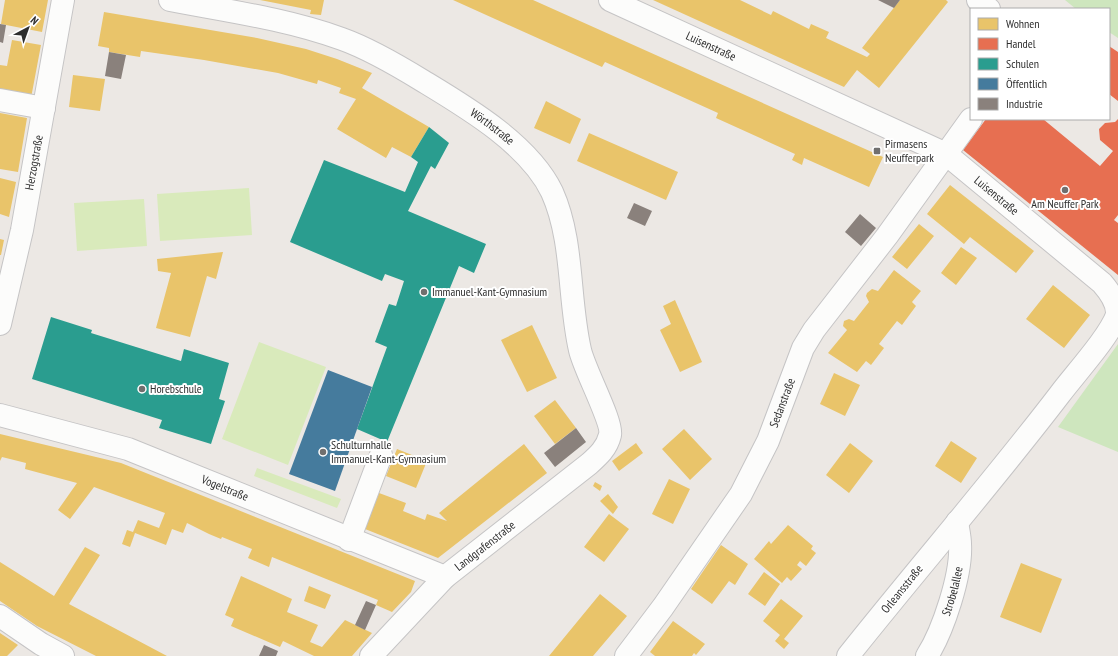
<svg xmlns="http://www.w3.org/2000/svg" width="1118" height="656" font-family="'PT Sans Narrow',sans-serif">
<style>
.green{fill:#cee6be}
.pitch{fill:#d9eabb}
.homes{fill:#e9c46a}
.shops{fill:#e76f51}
.schools{fill:#2a9d8f}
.public{fill:#457b9d}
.industry{fill:#8a817c}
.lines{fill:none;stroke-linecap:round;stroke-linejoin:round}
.minor-casing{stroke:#c5c4c5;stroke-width:24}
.minor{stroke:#fcfcfb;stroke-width:22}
.poi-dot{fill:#706f6e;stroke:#fff;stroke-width:1.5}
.labels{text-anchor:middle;stroke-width:4;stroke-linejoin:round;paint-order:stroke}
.street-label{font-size:12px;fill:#2e2e2e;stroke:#fff}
.poi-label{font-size:12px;fill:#2e2e2e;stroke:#fff;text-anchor:start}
</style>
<rect width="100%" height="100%" fill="#ece8e4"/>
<!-- green -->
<path class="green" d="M1065 0H1118V38L1109 32V9H1076Z
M1118 344V452L1058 427Z"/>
<!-- pitch -->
<path class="pitch" d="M249 188 252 235 160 241 157 194Z
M144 199 147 246 77 251 74 203Z
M259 342 326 367 288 465 222 439Z
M257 468 341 499 337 508 254 476Z"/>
<!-- homes -->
<path class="homes" d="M5 0H48L42 32 1 24Z
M260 0H324L321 15 310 14 311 10Z
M453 0H533L883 157 869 187 804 158 802 165 792 160 795 154 716 118 718 113 605 62 602 67Z
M653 0H740L771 15 773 11 809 29 811 24 829 32 826 38 867 57 870 54 862 48 900 0H946L948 2 879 88 857 70 844 87Z
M104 12 257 38 306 49 337 59 372 73 362 88 429 127 411 157 392 147 386 158 337 129 356 99 339 93 341 88 318 80 317 84 278 73 204 60 141 51 140 57 109 52V48L98 46Z
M12 40 41 45 31 98 0 92V65L7 66Z
M73 75 105 79 100 111 69 107Z
M546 101 581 119 570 144 534 128Z
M0 113 27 118 18 172 0 169Z
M589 133 678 172 666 200 577 161Z
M0 178 16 182 9 217 0 214Z
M950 185 1034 251 1016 273 970 237 964 244 927 214Z
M919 224 934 236 907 269 892 257Z
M0 239 4 240 1 255H0Z
M961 247 977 258 956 285 941 273Z
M223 252 216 279 207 276 190 337 156 328 171 273 158 271 157 259Z
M894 270 921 291 912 302 916 306 902 325 897 321 879 344 884 348 871 365 866 361 857 372 828 353 847 330 843 326 844 321 849 319 854 321 869 302 866 296 867 293 872 289 878 291Z
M1053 285 1090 315 1064 348 1026 319Z
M675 300 702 362 680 372 660 330 671 324 663 306Z
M532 325 557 378 527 392 501 340Z
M834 373 860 385 845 416 820 404Z
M555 400 576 428 555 444 534 416Z
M684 429 712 459 690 480 662 449Z
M0 434 121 463 415 581 411 592 392 612 376 605 378 600 272 557 269 567 248 558 252 549 222 537 221 539 209 534 187 523 183 533 172 529 166 545 135 533 130 547 122 544 127 530 133 532 138 520 159 528 165 513 94 487 70 519 58 510 77 483 25 469 26 463 2 457 0 461Z
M951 441 977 458 961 483 935 466Z
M636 443 643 453 619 471 612 461Z
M850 443 873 461 849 493 826 475Z
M524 444 547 473 438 558 365 529 379 493 406 503 403 511 425 520 427 514 447 521 439 513Z
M397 449 427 461 416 488 386 476Z
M669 479 690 489 673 524 652 514Z
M595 482 602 486 600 491 593 486Z
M608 494 618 507 613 514 600 501Z
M609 514 629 529 604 562 584 547Z
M788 525 813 546 811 549 816 553 806 566 800 561 797 565 802 569 791 581 787 577 782 583 754 559 769 541 771 544Z
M721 545 748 564 735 585 729 581 712 604 691 589Z
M85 547 100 555 69 604 167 656H96L37 626 0 601V562L54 596Z
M1021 563 1062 579 1041 633 1000 617Z
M764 572 780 584 765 606 748 594Z
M241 576 292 599 287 612 318 625 310 642 322 647 345 620 372 633 352 656H314L283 641 280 647 231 626 234 619 225 615Z
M309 586 331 595 325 609 304 601Z
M600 594 627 616 593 656H549Z
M781 599 803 616 784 639 789 643 784 649 775 641 780 635 763 621Z
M673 621 705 644 696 655 694 653 692 656H655L650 652Z
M0 633 18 645 7 656H0Z"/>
<!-- shops -->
<path class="shops" d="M1109 46 1118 52V101L1109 94Z
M986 119H1043L1100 166 1113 151 1100 140 1099 129 1105 123 1115 122 1118 119V215L1114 220 1118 223V275L963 150Z"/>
<!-- schools -->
<path class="schools" d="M429 127 449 143 435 169 431 166 408 211 486 244 474 273 459 266 387 442 357 429 387 347 375 342 389 304 396 306 404 281 385 274 382 281 290 242 324 160 405 192 418 162 411 157Z
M51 317 92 330 91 333 181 361 184 349 229 363 219 399 225 401 211 444 159 428 162 420 32 379Z"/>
<!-- public -->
<path class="public" d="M328 370 372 387 335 491 289 474Z"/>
<!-- industry -->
<path class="industry" d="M878 0H900L894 8Z
M0 24 6 25 3 43 0 42Z
M109 52 126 55 121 79 105 76Z
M634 203 652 211 645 226 627 218Z
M860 214 876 228 861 246 845 232Z
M576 428 586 442 555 467 544 453Z
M366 601 376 605 365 630 355 625Z
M264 645 278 651 276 656H259Z"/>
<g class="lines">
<defs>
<g id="minor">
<path id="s1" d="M170 0C228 11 287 19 342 39 370 49 397 65 423 81 466 107 529 144 552 192 574 241 568 298 580 350 584 369 613 422 610 435 607 448 598 456 589 464L445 577 371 656"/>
<path id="s2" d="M610 0 946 154 1102 283C1109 291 1118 303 1117 315 1109 337 1075 374 1060 394 992 483 918 568 848 656"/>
<path d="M978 0 989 9"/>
<path d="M0 100 44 108"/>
<path id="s3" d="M0 324 22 230 63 0"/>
<path id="s4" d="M0 415 128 449 445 577"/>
<path d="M349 540 381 455"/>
<path d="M0 616 41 644 63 656"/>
<path id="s5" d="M626 656 663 607 741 494 768 441 803 348 814 330 887 236 971 119"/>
<path id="s6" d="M927 656C943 631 962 574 960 544 960 537 958 529 957 522"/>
</g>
</defs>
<!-- minor casing -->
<use href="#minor" class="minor-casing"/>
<!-- minor -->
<use href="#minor" class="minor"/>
</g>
<!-- markers -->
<g class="poi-dot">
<rect x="873" y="147" width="8" height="8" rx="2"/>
<circle cx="1065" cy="190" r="4"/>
<circle cx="424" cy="292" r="4"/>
<circle cx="142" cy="389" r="4"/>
<circle cx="323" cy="452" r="4"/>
</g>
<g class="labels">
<!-- street labels -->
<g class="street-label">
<text dy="4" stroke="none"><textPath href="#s2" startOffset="111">Luisenstraße</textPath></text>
<text dy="4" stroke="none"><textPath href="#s1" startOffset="351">Wörthstraße</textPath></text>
<text dy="4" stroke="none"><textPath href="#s3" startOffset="165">Herzogstraße</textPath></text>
<text dy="4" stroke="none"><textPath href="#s2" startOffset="435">Luisenstraße</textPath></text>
<text dy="4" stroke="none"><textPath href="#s5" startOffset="299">Sedanstraße</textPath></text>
<text dy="4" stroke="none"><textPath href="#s4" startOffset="237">Vogelstraße</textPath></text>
<text transform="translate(485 546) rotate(-38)" y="4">Landgrafenstraße</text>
<text transform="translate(902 589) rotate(-51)" y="4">Orleansstraße</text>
<text dy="4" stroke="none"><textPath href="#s6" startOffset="70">Strobelallee</textPath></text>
</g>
<!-- poi labels -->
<g class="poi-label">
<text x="885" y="148">Pirmasens<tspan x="885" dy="14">Neufferpark</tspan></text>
<text x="1065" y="208" text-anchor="middle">Am Neuffer Park</text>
<text x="432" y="296">Immanuel-Kant-Gymnasium</text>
<text x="150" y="393">Horebschule</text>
<text x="331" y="449">Schulturnhalle<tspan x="331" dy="14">Immanuel-Kant-Gymnasium</tspan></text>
</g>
</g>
<!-- legend -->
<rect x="970" y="8" width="140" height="112" fill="#ffffff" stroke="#ababab"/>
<rect x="978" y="18" width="20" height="12" fill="#e9c46a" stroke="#ababab"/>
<text x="1006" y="28" font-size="12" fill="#2e2e2e">Wohnen</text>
<rect x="978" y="38" width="20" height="12" fill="#e76f51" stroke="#ababab"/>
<text x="1006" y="48" font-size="12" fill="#2e2e2e">Handel</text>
<rect x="978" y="58" width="20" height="12" fill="#2a9d8f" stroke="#ababab"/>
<text x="1006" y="68" font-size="12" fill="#2e2e2e">Schulen</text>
<rect x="978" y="78" width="20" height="12" fill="#457b9d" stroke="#ababab"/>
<text x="1006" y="88" font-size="12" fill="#2e2e2e">Öffentlich</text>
<rect x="978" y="98" width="20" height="12" fill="#8a817c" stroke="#ababab"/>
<text x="1006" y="108" font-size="12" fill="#2e2e2e">Industrie</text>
<!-- north arrow -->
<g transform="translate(28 28) rotate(41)" stroke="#ffffff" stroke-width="3" paint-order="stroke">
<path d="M0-3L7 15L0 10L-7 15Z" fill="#2e2e2e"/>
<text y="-6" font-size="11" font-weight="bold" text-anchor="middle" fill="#2e2e2e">N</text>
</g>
</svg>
